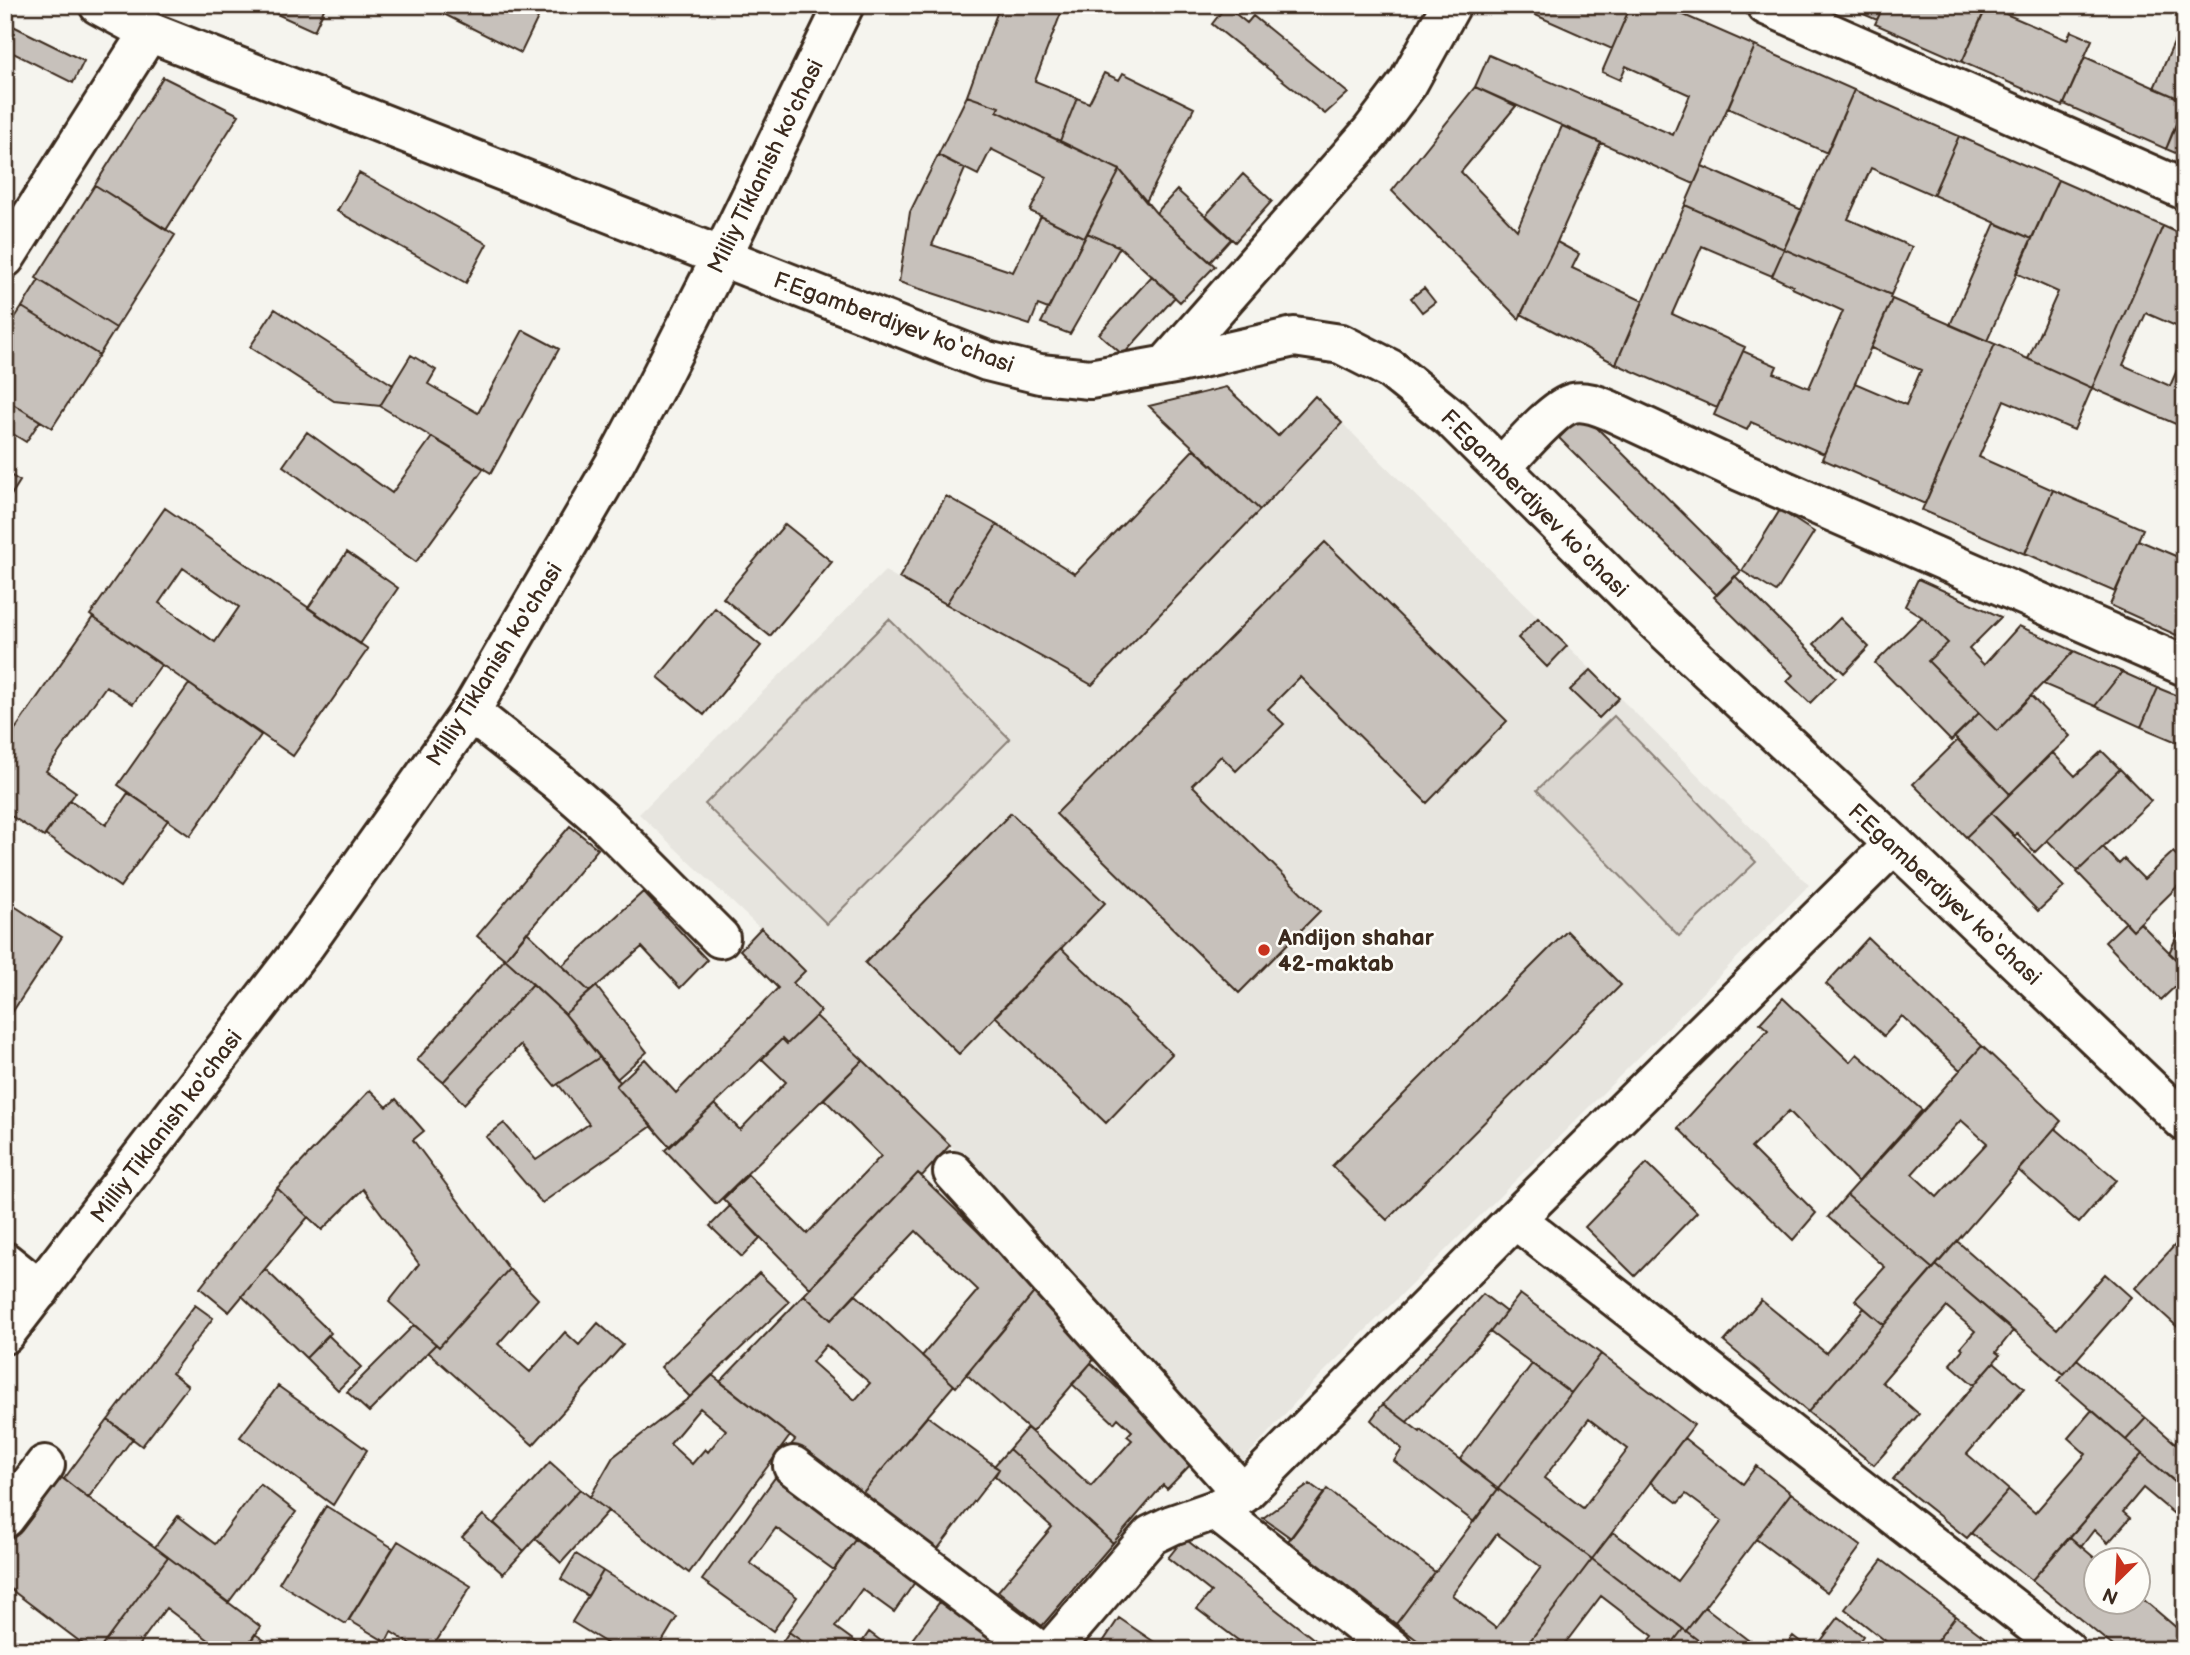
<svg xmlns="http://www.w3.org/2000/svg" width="2190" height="1655" font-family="'Balsamiq Sans',sans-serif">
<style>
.built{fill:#e7e5df}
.green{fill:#dad6d0;stroke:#8a8077;stroke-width:2}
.building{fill:#c7c1bb;stroke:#3b2a1e;stroke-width:2;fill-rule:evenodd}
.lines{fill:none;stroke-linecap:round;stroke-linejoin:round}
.minor-casing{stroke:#3b2a1e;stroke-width:44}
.major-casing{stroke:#3b2a1e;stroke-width:44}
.minor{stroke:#fdfcf7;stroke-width:38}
.major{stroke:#fdfcf7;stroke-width:38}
.poi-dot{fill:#c8321e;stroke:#fdfcf7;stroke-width:2.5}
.labels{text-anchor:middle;stroke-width:5;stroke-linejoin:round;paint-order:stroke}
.street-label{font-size:23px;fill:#3b2a1e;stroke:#fdfcf7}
.poi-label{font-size:23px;font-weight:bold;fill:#3b2a1e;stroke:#fdfcf7;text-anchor:start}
</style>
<rect width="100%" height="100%" fill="#f5f4ee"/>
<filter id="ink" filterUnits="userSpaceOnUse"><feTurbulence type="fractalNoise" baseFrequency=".0143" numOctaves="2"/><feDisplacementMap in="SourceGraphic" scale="14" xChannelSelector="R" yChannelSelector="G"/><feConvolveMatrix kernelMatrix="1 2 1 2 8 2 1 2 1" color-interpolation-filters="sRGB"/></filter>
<g filter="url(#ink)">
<!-- built -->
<path class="built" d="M1342 423 1809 885 1634 1062 1311 1385 1240 1464 950 1145 816 1016 821 1010 793 983 805 971 639 814 885 571 1092 685Z"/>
<!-- green -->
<path class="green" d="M889 619 1010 739 827 924 705 804Z
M1614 716 1756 862 1679 936 1537 790Z"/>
<!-- building -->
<path class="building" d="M257 5H326L314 31Z
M426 5H544L521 53Z
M1000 5H1064L1035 81 1077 98 1060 141 997 111 999 107 967 96Z
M1513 5H1631L1612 49Z
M1631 5H1661L1755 46 1694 184 1475 87 1489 55 1673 135 1690 95 1626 66 1620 80 1602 72Z
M1843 5H1884L1877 20Z
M1884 5H1987L1962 62 1875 24Z
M1226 6 1247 23 1253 16 1348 93 1325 114 1212 24Z
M1987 6 2067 40 2071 31 2092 40 2063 106 1962 62Z
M2185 18V101L2154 88Z
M5 22 84 61 73 83 5 49Z
M1755 46 1854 90 1827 153 1728 108Z
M2085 57 2185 101 2166 149 2064 104Z
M1104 73 1119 80 1123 73 1194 108 1146 202 1120 170 1060 141 1077 98 1089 103Z
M163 77 239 115 166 230 95 185Z
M1475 87 1516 106 1461 172 1517 230 1562 126 1601 143 1557 242 1519 319 1392 191Z
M1854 90 1959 136 1933 195 1871 168 1848 219 1912 247 1891 295 1784 249Z
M967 96 999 107 997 111 1120 170 1085 238 1030 211 1047 177 991 149 978 175 938 155Z
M2185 105V157L2166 149Z
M1959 136 2058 180 2032 239 1933 195Z
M938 155 965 169 932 245 1013 272 1041 216 1085 238 1048 309 1038 305 1030 325 899 282 910 212Z
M1702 166 1802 210 1784 249 1685 205Z
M1120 170 1156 213 1215 266 1180 302 1120 247 1087 233Z
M359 173 487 244 466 283 337 211Z
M1243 174 1272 201 1235 242 1206 215Z
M2058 180 2163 226 2092 388 2028 359 2058 292 2016 273Z
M95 185 175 235 116 328 36 278Z
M1177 190 1231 239 1210 262 1156 213Z
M1685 205 1784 249 1772 276 1702 246 1672 314 1745 347 1717 408 1616 364Z
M1995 223 2032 239 1987 341 1950 325Z
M2163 226 2185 236V330L2146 313 2123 365 2170 386 2185 352V428L2092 388Z
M1087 233 1120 247 1070 334 1041 323Z
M1557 242 1579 254 1572 268 1643 301 1616 364 1521 314Z
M1784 249 1891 295 1890 298 1892 299 1824 454 1751 422 1747 430 1714 415 1743 351 1777 366 1774 373 1809 388 1843 311 1792 288 1793 286 1772 276Z
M1152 276 1175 297 1123 355 1099 334Z
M39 280 116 328 99 355 22 307Z
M1424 288 1435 302 1422 312 1411 298Z
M1892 299 1995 344 1925 504 1822 459 1855 383 1906 405 1921 370 1871 348Z
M22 307 99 355 52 428 5 399V333Z
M275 309 393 385 380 406 334 401 250 347Z
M523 330 559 349 491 473 380 406 411 355 436 370 428 384 478 413Z
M1995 344 2092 388 2074 430 2004 400 1979 457 2053 490 2025 554 1922 510Z
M1226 387 1278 436 1315 396 1342 423 1260 510 1149 406Z
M5 399 40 421 26 442 5 429Z
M1583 414 1741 571 1717 595 1559 438Z
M307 432 392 493 432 437 484 468 416 562 283 466Z
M1194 449 1260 510 1092 685 946 604 997 525 1075 574Z
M5 472 20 481 5 505Z
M2053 490 2143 529 2115 592 2025 553Z
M946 496 997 525 946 604 899 578Z
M165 508 368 649 293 756 90 615ZM183 568 239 607 215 642 159 603Z
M1780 510 1814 532 1776 592 1742 571Z
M785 524 832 562 770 636 723 598Z
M2138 540 2185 560V639L2110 605Z
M1325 542 1507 721 1427 803 1300 677 1268 709 1284 724 1236 771 1221 756 1192 785 1320 911 1239 993 1056 814Z
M347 552 398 588 360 644 308 608Z
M1735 576 1836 677 1810 703 1787 681 1793 675 1714 597Z
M1918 579 2001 617 1969 649 1984 665 2019 626 2074 651 1997 731 1928 661 1948 643 1922 617 1905 606Z
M715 608 761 646 704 715 658 677Z
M93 617 161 665 133 704 106 686 46 771 76 792 44 837 5 812V744Z
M1922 617 1948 643 1928 661 1979 713 1951 741 1875 663Z
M1538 618 1567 646 1547 667 1518 638Z
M1840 618 1869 647 1844 673 1814 644Z
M2074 651 2122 672 2095 706 2043 684Z
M1591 670 1619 698 1599 718 1570 690Z
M2122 672 2158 688 2141 727 2095 706Z
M189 684 261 735 190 836 118 785Z
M2158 688 2185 699V732L2179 743 2141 727Z
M2031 696 2070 736 2010 794 1954 737 1979 713 1997 731Z
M1958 740 2010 794 1966 837 1913 784Z
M2102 751 2120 769 2035 852 2017 833 2015 836 1991 813 2052 752 2075 776Z
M2120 769 2151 801 2078 871 2047 840Z
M128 793 168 820 120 887 45 835 70 800 106 825Z
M1011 813 1105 903 959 1054 865 963Z
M1991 813 2064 887 2038 911 1966 837Z
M570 826 598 849 505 959 477 936Z
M2103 847 2119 864 2124 859 2144 879 2173 852 2185 864V879L2133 930 2077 872Z
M643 892 707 960 680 988 642 947 590 992 562 966Z
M5 900 62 937 11 1014 5 1010Z
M2185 919V968L2169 953Z
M2126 922 2133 930 2140 923 2185 968V977L2161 1000 2105 942Z
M761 928 805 971 793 983 821 1011 787 1044 782 1039 670 1147 616 1086 645 1059 676 1093 778 988 740 950Z
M1567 931 1621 985 1387 1220 1332 1166Z
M527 932 590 992 565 1014 505 959Z
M1868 938 1982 1046 1960 1070 1902 1016 1884 1036 1826 984Z
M1061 948 1172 1054 1106 1123 995 1016Z
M505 959 533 984 443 1082 417 1060Z
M533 984 565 1014 600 1057 555 1086 520 1045 464 1104 443 1082Z
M596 986 647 1052 617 1079 565 1014Z
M1783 998 1850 1062 1857 1054 1922 1110 1858 1182 1789 1111 1751 1148 1816 1213 1793 1240 1678 1128 1768 1030 1760 1023Z
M816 1016 863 1060 716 1204 665 1150 715 1104 740 1130 786 1082 762 1059 782 1039 787 1044Z
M1982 1046 2061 1121 1933 1269 1847 1195ZM1961 1120 1987 1143 1937 1197 1912 1174Z
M600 1057 620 1082 616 1086 652 1126 542 1203 486 1137 504 1123 536 1160 589 1124 558 1084Z
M863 1060 950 1145 922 1176 918 1173 810 1288 723 1199 748 1175 807 1234 881 1156 824 1099Z
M370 1090 387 1107 396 1099 424 1131 413 1140 509 1269 439 1347 389 1302 419 1264 363 1189 322 1230 277 1188Z
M2055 1128 2116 1180 2079 1223 2018 1170Z
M1647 1163 1697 1212 1635 1276 1585 1227Z
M918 1173 1037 1289 956 1387 922 1356 978 1290 916 1231 831 1320 804 1295Z
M277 1188 308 1217 229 1312 200 1288Z
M1847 1195 1933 1269 1884 1325 1855 1300 1885 1267 1828 1217Z
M730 1206 760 1238 742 1257 710 1226Z
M1957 1241 2057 1329 2105 1274 2131 1297 2064 1374 1936 1265Z
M2176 1244 2185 1253V1334L2135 1288Z
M1936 1265 2013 1331 1996 1352 2000 1355 1974 1385 1950 1364 1963 1349 1961 1347 1975 1331 1947 1307 1882 1382 1919 1414 1874 1465 1808 1412Z
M265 1269 331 1333 306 1358 242 1296Z
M509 1269 538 1299 498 1344 530 1372 565 1332 579 1345 598 1323 623 1345 533 1445 428 1352 436 1344 439 1347Z
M759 1273 789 1302 690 1397 661 1367Z
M1037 1289 1102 1350 1032 1432 966 1374Z
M855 1294 954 1385 860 1496 791 1445 795 1440 720 1382 804 1295 831 1320ZM826 1345 870 1383 855 1400 812 1362Z
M1483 1294 1506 1312 1490 1332 1407 1422 1383 1404Z
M1520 1294 1601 1354 1571 1393 1490 1332Z
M1761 1300 1826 1353 1864 1308 1884 1325 1808 1412 1724 1342Z
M195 1305 213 1318 172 1373 188 1386 142 1446 108 1420Z
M414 1325 436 1344 369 1412 347 1392Z
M328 1335 361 1367 338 1390 306 1358Z
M1601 1354 1694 1425 1592 1559 1498 1489ZM1589 1419 1628 1449 1583 1508 1544 1478Z
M2077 1359 2146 1418 2126 1440 2058 1381Z
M1994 1362 2024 1388 1967 1454 2009 1490 1967 1538 1893 1479Z
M1091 1363 1194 1461 1167 1489 1163 1485 1113 1543 1009 1449 1027 1428 1091 1486 1132 1440 1127 1436 1132 1431 1118 1418 1114 1423 1072 1384Z
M1532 1364 1571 1393 1498 1489 1460 1459Z
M712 1375 790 1436 689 1573 590 1497 613 1457 690 1397ZM700 1408 726 1430 708 1452 705 1449 692 1464 670 1444Z
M278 1386 367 1450 333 1505 240 1437Z
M1383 1404 1420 1432 1421 1430 1498 1489 1474 1522 1394 1461 1402 1449 1371 1420Z
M2092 1410 2142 1454 2032 1580 1971 1533 2009 1490 2035 1513 2086 1454 2068 1438Z
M927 1416 999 1469 936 1551 860 1496Z
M2146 1418 2175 1443 2185 1432 2184 1490 2126 1440Z
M108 1420 133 1438 88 1498 64 1479Z
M1684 1438 1743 1484 1756 1466 1791 1493 1686 1631 1592 1559 1613 1532 1677 1581 1722 1521 1686 1494 1678 1503 1650 1482Z
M1009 1449 1113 1543 1042 1626 998 1591 1052 1527 995 1476 999 1469 994 1466Z
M2142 1454 2185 1490V1523L2143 1488 2123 1512 2130 1518 2108 1543 2094 1530 2081 1547 2070 1537Z
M550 1462 580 1489 524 1551 494 1523Z
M54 1472 168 1557 99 1650H91L5 1585V1537Z
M779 1472 861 1531 834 1570 776 1528 750 1563 797 1597 773 1631 702 1580Z
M260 1484 296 1512 228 1603 155 1547 178 1516 215 1544Z
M1310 1484 1324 1494 1291 1538 1263 1518Z
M580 1489 608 1511 561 1563 535 1538Z
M1327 1489 1435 1572 1396 1624 1288 1541Z
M1498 1489 1592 1559 1523 1650H1430L1396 1624ZM1497 1534 1541 1567 1496 1628 1452 1595Z
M1791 1493 1861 1546 1827 1592 1756 1539Z
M326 1506 393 1548 346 1624 279 1583Z
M483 1515 524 1551 503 1574 462 1537Z
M2070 1537 2097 1560H2096V1602H2138V1595L2185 1635V1650H2118L2032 1580Z
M1184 1538 1328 1650H1251L1197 1609 1211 1592 1168 1558Z
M855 1540 915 1582 894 1612 862 1589 835 1627 860 1645 869 1632 889 1647 887 1650H814L789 1632Z
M398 1541 471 1586 431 1650H420L391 1632 386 1642 349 1620Z
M576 1554 603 1571 588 1596 561 1579Z
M168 1557 261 1627 244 1650H222L166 1608 135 1650H99Z
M1592 1559 1683 1629 1667 1650H1642L1653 1636 1601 1596 1560 1650H1523Z
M1882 1560 1956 1616 1930 1650H1897L1845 1609Z
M603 1571 677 1617 657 1650H618L572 1622Z
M942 1599 999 1641 993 1650 905 1649Z
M1705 1607 1761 1650H1711L1686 1631Z
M1956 1616 2001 1650H1930Z
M1839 1617 1863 1636 1853 1650H1814Z
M1119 1618 1166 1650H1108L1101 1645Z
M1683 1629 1686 1631 1711 1650H1667Z
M789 1632 814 1650H777Z
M255 1634 279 1650H244Z
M1793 1636 1811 1650H1782Z"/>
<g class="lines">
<defs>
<path id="minor" d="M99 5 149 32 987 361 1040 374 1090 379 1179 363 1294 337 1341 344 1390 369 1451 418 1650 616 1894 844 2185 1122
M1766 5 2185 190
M5 258 149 32
M1166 365 1371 132 1408 83 1451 5
M1502 467C1517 451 1554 407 1573 403 1586 400 1599 406 1611 411L1740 471 2185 666
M470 712 555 779 602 820 720 938
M953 1172 1243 1494
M1515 1219 2066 1650
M5 1262 40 1290
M793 1466 1038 1650
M5 1518 45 1465
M1052 1650 1151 1535 1172 1525 1215 1510
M1393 1650 1215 1510 1243 1494 1515 1219 1894 844"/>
<path id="major" d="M5 1334 305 945 470 712 615 463 657 384 721 258 844 5"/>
</defs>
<!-- minor casing -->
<use href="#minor" class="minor-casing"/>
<!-- major casing -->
<use href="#major" class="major-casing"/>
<!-- minor -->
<use href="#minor" class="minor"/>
<!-- major -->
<use href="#major" class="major"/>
</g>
</g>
<!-- markers -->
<circle class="poi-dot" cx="1264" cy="950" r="7"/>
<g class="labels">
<!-- street labels -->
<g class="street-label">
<text transform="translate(765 166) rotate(-64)" y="8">Milliy Tiklanish ko'chasi</text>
<text transform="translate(894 322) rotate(20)" y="8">F.Egamberdiyev kо‘chasi</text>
<text transform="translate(1535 503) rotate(45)" y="8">F.Egamberdiyev kо‘chasi</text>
<text transform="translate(494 664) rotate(-58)" y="8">Milliy Tiklanish ko'chasi</text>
<text transform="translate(1945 894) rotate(43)" y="8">F.Egamberdiyev kо‘chasi</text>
<text transform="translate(166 1126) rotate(-53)" y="8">Milliy Tiklanish ko'chasi</text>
</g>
<!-- poi labels -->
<g class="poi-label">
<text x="1278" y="945">Andijon shahar<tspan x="1278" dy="26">42-maktab</tspan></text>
</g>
</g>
<!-- margin -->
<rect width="2190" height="1655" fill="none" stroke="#fdfcf7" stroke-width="28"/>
<rect x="14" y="14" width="2162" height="1627" fill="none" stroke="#3b2a1e" stroke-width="2.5" filter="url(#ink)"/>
<!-- north arrow -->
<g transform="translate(2117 1581) rotate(204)"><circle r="33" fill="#fdfcf7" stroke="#afa8a0" stroke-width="2"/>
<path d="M0-5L12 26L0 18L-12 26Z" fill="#c8321e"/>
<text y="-10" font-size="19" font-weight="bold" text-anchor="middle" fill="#3b2a1e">N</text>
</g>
</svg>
